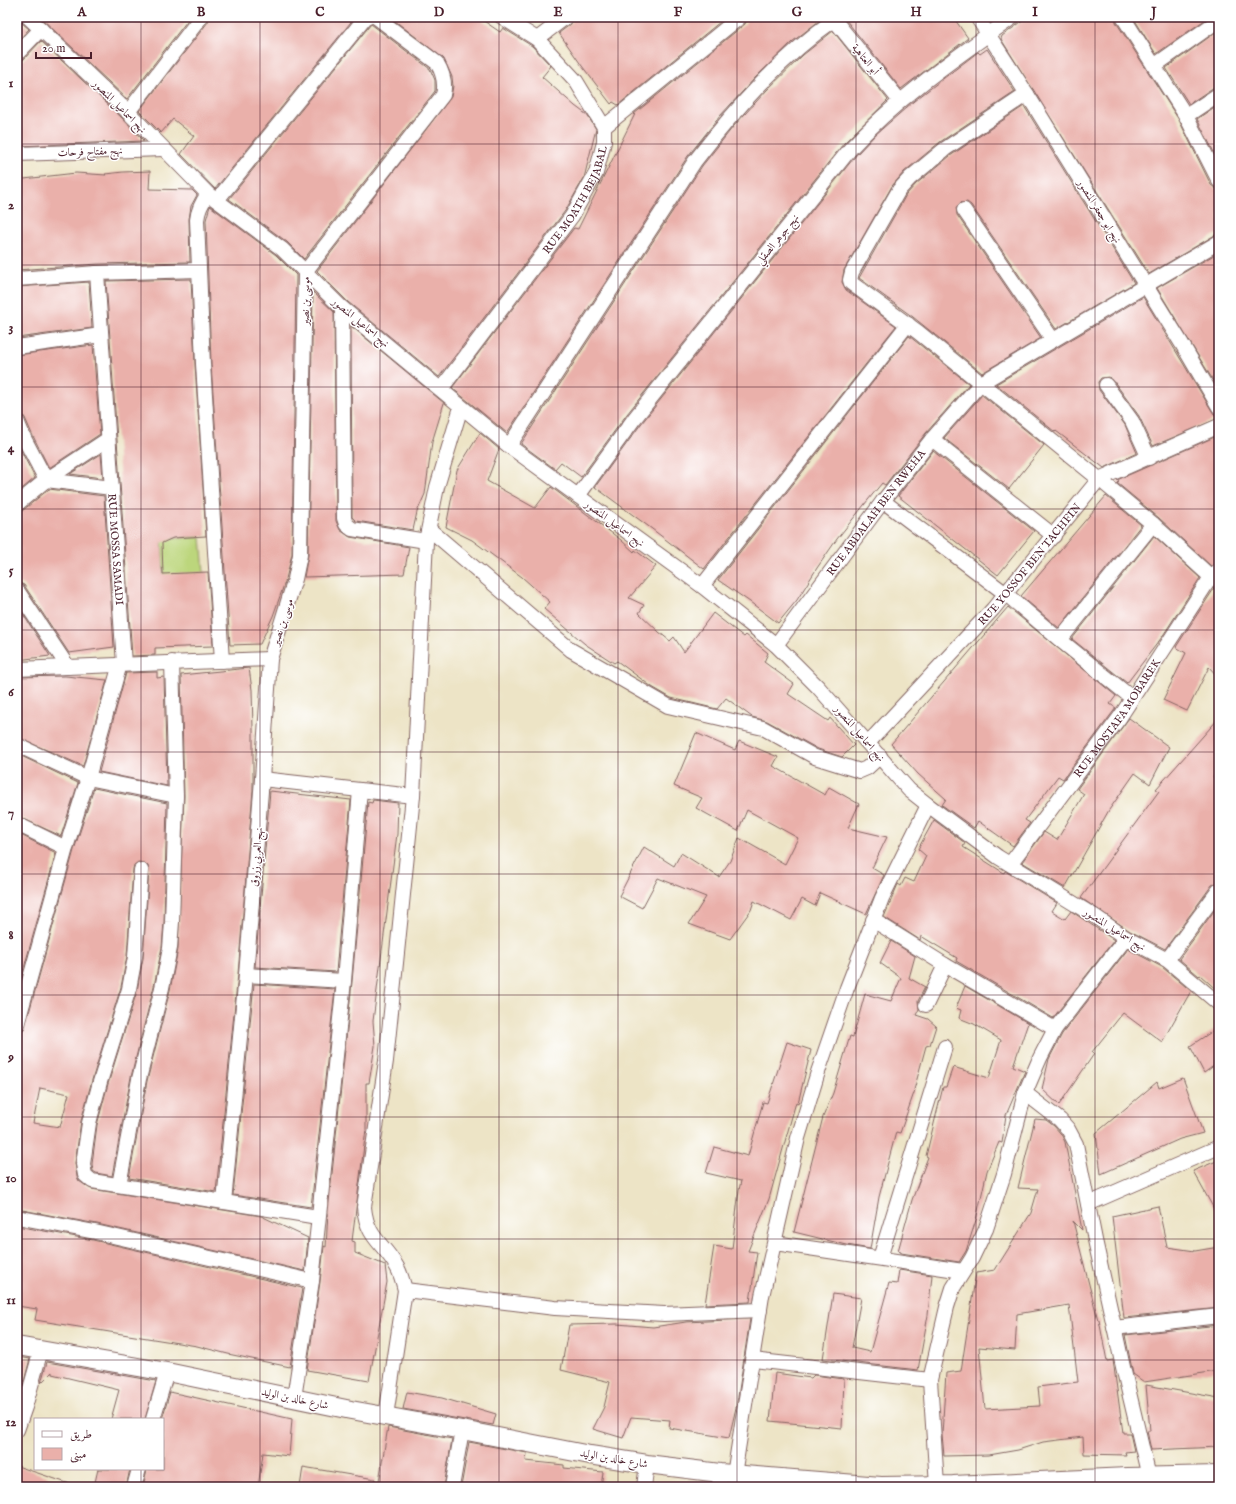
<svg xmlns="http://www.w3.org/2000/svg" width="1236" height="1504" font-family="'IM FELL English',Amiri,serif">
<style>
.green{fill:#bcd67b;stroke:#837a53}
.building{fill:#eab0aa;fill-rule:evenodd}
.lines{fill:none;stroke-linecap:round;stroke-linejoin:round}
.minor-casing{stroke:#836461;stroke-width:16}
.tertiary-casing{stroke:#836461;stroke-width:20}
.minor{stroke:#fff;stroke-width:14}
.tertiary{stroke:#fff;stroke-width:18}
.grid{fill:none;stroke:#4a1f2b;stroke-width:1;stroke-opacity:0.55}
.labels{text-anchor:middle;stroke-width:3;stroke-linejoin:round;paint-order:stroke}
.street-label{font-size:11px;fill:#4a1f2b;stroke:#fff}
.neatline{fill:none;stroke:#4a1f2b;stroke-width:1.5}
.grid-label{font-size:13px;text-anchor:middle;font-weight:bold;fill:#4a1f2b}
</style>
<rect width="100%" height="100%" fill="#fff"/>
<filter id="ink" filterUnits="userSpaceOnUse"><feTurbulence type="fractalNoise" baseFrequency=".025" numOctaves="2"/><feDisplacementMap in="SourceGraphic" scale="8" xChannelSelector="R" yChannelSelector="G"/><feConvolveMatrix kernelMatrix="1 2 1 2 8 2 1 2 1" color-interpolation-filters="sRGB"/></filter>
<filter id="wash" filterUnits="userSpaceOnUse"><feTurbulence type="fractalNoise" baseFrequency=".012" numOctaves="4" result="noise"/><feDisplacementMap in="SourceGraphic" scale="16" xChannelSelector="R" yChannelSelector="G"/><feGaussianBlur stdDeviation="0.9" result="paint"/><feColorMatrix in="noise" values="0 0 0 0 0 0 0 0 0 0 0 0 0 0 0 0 0 1.4 0 .05"/><feComposite in="paint" operator="in"/></filter>
<g filter="url(#wash)">
<rect width="100%" height="100%" fill="#ede4c6"/>
<!-- green -->
<path class="green" d="M201 537 204 573 164 575 162 539Z"/>
<g id="blocks">
<!-- building -->
<path class="building" d="M17 17H20L22 23 29 29 17 42Z
M40 17H190L127 99Z
M209 17H355L215 189 181 154 194 136 173 119 161 133 139 111 208 22Z
M390 17H478L500 32 503 28 532 46 551 66 542 77 575 106 587 115 596 129 584 178 565 211 439 377 348 302 317 271 451 97 453 86 452 77 444 59Z
M574 17H726L618 105 613 102 611 104 582 66 559 33 571 24Z
M748 17H824L792 42 755 78 720 116 688 156 507 433 452 388 574 228 578 229 635 114H634L745 24Z
M850 17H953L968 38 901 89 846 20Z
M1028 17H1115L1116 22 1179 120 1211 185 1215 188 1219 189V234L1215 235 1149 274 1001 39 1002 36Z
M1133 17H1209L1156 54Z
M371 24 430 69 435 80V91L304 259 287 242 229 199Z
M1219 30V86L1214 87 1189 104 1166 68Z
M833 31 888 100 844 143 627 414 581 477 561 462 555 469 521 444 702 166 733 127 767 90 803 55Z
M41 41 122 118 144 141 17 146V62L23 60Z
M987 49 1015 92 940 142 904 172 892 186 844 270 842 282 846 290 896 326 704 569 652 529 595 487 641 424 857 154 875 135 914 101 978 52 980 54Z
M1219 104V162L1197 119Z
M1024 106 1134 283 1056 329 971 205 967 202 960 203 956 207 957 215 1041 338 982 373 913 317 859 278 906 195 916 184 950 156Z
M150 171 149 189 192 190 197 195 191 206 189 219 190 262 97 264 17 270V178L24 179 76 173 106 175 105 174 123 172Z
M210 206 276 255 296 275 292 554 286 579 273 616 260 644 230 645 211 364 206 220Z
M1219 252V390L1157 288Z
M191 279 195 364 206 536 173 538 162 543 163 574 208 572 213 646 155 648V655L132 656 106 281Z
M89 282 92 328 17 338V287Z
M313 292 334 312 336 521 340 530 350 537 409 547 404 574 304 577 308 555Z
M1143 297 1212 411 1214 414 1219 415V418L1153 446 1139 416 1113 380 1109 377 1101 378 1098 382 1099 390 1125 425 1137 453 1104 468 1056 431 1055 432 996 384Z
M351 326 444 403 432 442 425 494 417 512 413 530 356 521 352 517Z
M909 336 969 384 926 433 885 485 882 483 868 500 837 539 817 568 797 600 778 623 750 602 718 580Z
M93 345 100 434 49 468 32 434 25 418 22 414 17 413V355Z
M982 395 1044 445 1009 489 944 438Z
M480 433 499 449 487 481 535 508 551 487 621 540 634 552 635 550 656 566 629 598 644 605 639 613 659 632 670 641 674 637 684 652 713 613 744 637 746 635 768 653 764 662 794 684 788 694 828 721 830 718 854 745 842 757 818 749 767 721 752 717 726 698 717 709 671 698 652 687 617 661 614 663 585 644 544 609 550 602 522 577 472 540 446 527 457 470Z
M1219 435V562L1211 566 1159 518 1117 483 1119 481 1117 480Z
M17 443 35 478 17 493Z
M933 451 1034 531 998 575 898 496Z
M101 454 103 478 70 474Z
M49 489 104 496 114 647 69 653 24 585 17 582V512L22 511Z
M1106 496 1141 525 1059 628 1021 596Z
M1154 536 1200 578 1162 637 1127 683 1072 639Z
M1219 581V678L1209 667 1187 711 1163 700 1186 653 1176 647Z
M17 605 50 656 17 660Z
M1008 607 1116 696 1110 704 1116 708 1113 712 1063 779 1058 776 1025 820 1030 823 1013 846 978 821 974 828 942 805 946 799 918 774 891 744Z
M249 668 252 690 253 729V790L238 974 216 1192 129 1178 147 1081 170 990 178 949 184 796 181 675Z
M157 672V678L164 677 167 786 99 772 126 673Z
M65 676 107 680 83 766 17 737V677Z
M1129 718 1169 747 1150 784 1135 773 1109 810 1065 888 1022 862 1044 832 1057 840 1084 794 1077 789Z
M1219 718V769L1213 777 1219 781V882L1212 885 1165 949 1130 931 1081 898 1159 791 1156 789Z
M696 733 735 750 739 741 778 757 773 766 825 795 829 787 859 804 848 828 887 837 872 868 884 875 866 914 820 893 815 906 802 899 791 920 754 901 751 910 730 939 689 924 706 897 658 878 642 908 619 896 644 847 674 866 681 853 719 877 730 861 739 838 785 864 798 838 747 810 738 831 696 808 702 798 674 786Z
M17 754 78 783 61 836 17 816Z
M94 788 167 803 164 922 162 947 154 986 131 1077 112 1176 96 1173 93 1171 92 1164 97 1125 108 1084 137 991 143 958 149 870 148 866 145 863 138 862 134 865 133 869 127 956 121 987 92 1080 81 1121 75 1163 77 1177 79 1181 91 1189 261 1216 308 1238 305 1271 97 1224 17 1209V1067L22 1040 17 1039V1033L23 1031 25 1027 74 850ZM40 1088 69 1094 60 1127 33 1123Z
M270 791 351 800 336 972 255 967Z
M373 800 398 803 397 834 373 1021 375 1046 369 1083H366V1129L352 1241 355 1242V1253L385 1265 387 1282 369 1381 307 1370 320 1282 324 1246 326 1247 328 1212 352 982 368 802 372 803Z
M934 820 965 843 963 847 1004 873 1005 871 1057 903 1052 911 1065 919 1071 911 1114 940 1053 1018 956 961 957 958 921 936 920 940 884 917 898 884 901 886 905 878 914 882 926 856 918 849Z
M17 833 56 853 17 993Z
M1219 904V992L1200 975 1199 976 1179 959Z
M891 941 915 956 909 978 925 987 918 1001 919 1009 916 1015 928 1019 936 1026 930 1045 926 1046 914 1090H915L900 1133 896 1132 879 1197 870 1249 847 1245 794 1232 823 1117 833 1093 850 1036 853 1037 865 994 891 1001 901 978 880 963Z
M1128 949 1162 967 1191 991 1162 1042 1123 1013 1092 1052 1094 1054 1059 1105 1042 1089 1049 1059 1062 1034Z
M254 984 335 989 311 1207 233 1195Z
M965 986 1028 1023 1013 1066 1025 1071 1006 1115 1002 1143 999 1142 987 1171 976 1220 966 1251 959 1262 901 1253V1252L898 1251 912 1200 928 1157 926 1156 943 1087H946L953 1067 989 1078 1001 1040 974 1024 959 1018 961 1010 956 1008Z
M1219 1027V1062L1204 1073 1190 1046Z
M787 1042 811 1050 798 1103 796 1102 769 1199 748 1251 757 1252 750 1302 705 1304 714 1246 732 1249 739 1190 741 1181 706 1173 714 1147 748 1156 763 1102 767 1103Z
M1183 1078 1203 1133 1180 1139 1101 1174 1096 1133 1157 1082 1159 1088Z
M1035 1119 1046 1120 1054 1126 1061 1134 1065 1142 1082 1230 1073 1221 1098 1320H1099L1107 1361 1113 1360 1123 1433H1130L1134 1451 1125 1452 1126 1455 1084 1454 1083 1437 1043 1442 1018 1450 989 1455 944 1456 942 1434 946 1373 961 1371 976 1273 995 1270 1031 1213 1038 1189 1018 1188ZM1069 1305 1078 1382 1038 1387 1040 1406 985 1409 979 1347 1015 1350 1017 1314Z
M1219 1160V1218L1193 1171Z
M1158 1206 1167 1247 1195 1251 1219 1247V1308L1124 1318 1112 1216Z
M17 1226 93 1240 302 1288 290 1367 228 1354 197 1346 35 1320 37 1309 17 1306Z
M899 1270 932 1275 928 1315 918 1370 823 1359 833 1294 861 1298 852 1348 870 1352 889 1283 897 1284Z
M750 1319 737 1403 729 1438 669 1428 670 1420 631 1417 623 1438 593 1429 604 1407 610 1382 561 1370 569 1325 617 1324 653 1327 686 1322Z
M1219 1325V1355H1217V1371L1144 1382 1133 1374 1125 1335Z
M17 1357 30 1359 21 1392 17 1391Z
M47 1362 156 1381 145 1419H111L119 1390 52 1374V1372L41 1383Z
M775 1373 811 1378 814 1375 844 1379 842 1428 770 1421Z
M1146 1385 1219 1398V1447L1151 1450 1147 1431H1150Z
M170 1392 292 1419 289 1456 263 1453 258 1487H143L147 1469H163V1419H162Z
M407 1392 442 1398 496 1414 493 1425 403 1409Z
M388 1427 452 1439 444 1487H378Z
M469 1442 527 1453 526 1461 564 1465V1468L603 1472 601 1487H461Z
M17 1466 70 1484 69 1487H17Z
M303 1467 375 1479 374 1487H300Z
M98 1469H130L126 1487H94Z"/>
</g>
</g>
<g filter="url(#ink)">
<use href="#blocks" fill-opacity="0" stroke="#836461" stroke-width="1"/>
<g class="lines">
<defs>
<g id="minor">
<path d="M28 17 128 112 208 194 282 249 342 308 509 446 702 586 776 645 818 687 909 790 928 805 998 857 1096 917 1126 938 1167 960 1219 1004"/>
<path d="M832 17 900 101"/>
<path d="M977 17 1027 94 1182 344 1219 407"/>
<path d="M1123 17 1186 116 1219 181"/>
<path d="M537 39 566 17"/>
<path d="M17 54 41 29"/>
<path d="M1154 66 1219 20"/>
<path d="M1027 94 945 149 910 178 899 190 852 272 850 280 851 283 918 332 1099 479 1153 524 1211 577"/>
<path d="M128 112 201 17"/>
<path d="M1186 116 1219 94"/>
<path d="M604 127 740 17"/>
<path d="M17 154 163 149"/>
<path d="M208 194C202 202 198 209 197 220L203 364 222 661"/>
<path d="M217 200 366 17"/>
<path d="M964 210 1053 340"/>
<path id="s1" d="M97 273 124 664"/>
<path d="M17 279 97 273 199 270"/>
<path d="M342 308 344 518 346 524 352 529 426 541"/>
<path d="M17 347 101 335"/>
<path d="M1106 385 1132 421 1149 458"/>
<path id="s2" d="M441 389 572 216 596 173 604 142V127L576 81 537 39 502 17"/>
<path d="M17 421 24 438 46 480 112 488"/>
<path d="M932 439 1054 536"/>
<path d="M509 446 695 161C736 108 782 56 838 17"/>
<path d="M578 496 634 419 851 148C898 97 957 57 1013 17"/>
<path d="M883 501 1006 594 1060 640"/>
<path d="M17 504 46 480 108 439"/>
<path d="M429 529 571 650 668 706 763 728 815 757 860 771 867 768 880 756"/>
<path d="M702 586 908 324"/>
<path d="M17 590 68 667"/>
<path id="s3" d="M776 645 883 501 932 439 981 383 1219 242"/>
<path d="M17 669 270 659"/>
<path d="M1132 698 1060 640 1153 524"/>
<path id="s4" d="M868 743 993 609 1099 479 1219 426"/>
<path d="M17 745 88 778 176 796"/>
<path d="M262 779 413 796"/>
<path d="M17 824 66 848"/>
<path id="s5" d="M1010 864 1120 717 1211 577 1219 570"/>
<path d="M141 870 135 957 129 989 100 1082 89 1123 83 1164 85 1175 92 1181 318 1217"/>
<path d="M873 920 945 965 1055 1029"/>
<path d="M1167 960 1219 890"/>
<path d="M246 975 344 981"/>
<path d="M926 1005 945 965"/>
<path d="M17 1025 66 848 88 778 120 664"/>
<path d="M1025 1093 1060 1120 1068 1129 1076 1144 1095 1240 1123 1367 1149 1477"/>
<path d="M119 1185 139 1079 162 988 170 948 172 922 176 796 172 662"/>
<path d="M224 1202 246 975 262 779 270 659 295 579 300 555 305 272 443 95C446 83 443 73 437 63L376 17"/>
<path d="M1088 1204 1219 1147"/>
<path d="M17 1217 95 1232 312 1281"/>
<path d="M775 1243 963 1271"/>
<path d="M880 1258 945 1047"/>
<path d="M405 1290 555 1308 664 1314 760 1310"/>
<path d="M1114 1328 1219 1316"/>
<path d="M753 1360 930 1380"/>
<path d="M294 1398 312 1281 344 981 360 790"/>
<path d="M386 1416 405 1290C403 1282 401 1274 397 1267 383 1242 367 1239 364 1207L386 1061 413 796 426 541 437 487 461 407"/>
<path d="M153 1419 167 1372"/>
<path d="M17 1430 25 1407 41 1350"/>
<path d="M734 1475 762 1296 798 1138 818 1072 847 988 882 898 928 805"/>
<path d="M937 1485 930 1380 947 1307 953 1288 972 1258 986 1229 1004 1174 1025 1093 1040 1058 1055 1029 1126 938"/>
<path d="M134 1487 139 1469"/>
<path d="M452 1487 462 1430"/>
<path d="M644 1487 647 1464"/>
<path d="M719 1487 720 1473"/>
</g>
<path id="tertiary" d="M17 1346 167 1372 351 1410 462 1430 590 1455 647 1464 720 1473 881 1486 953 1485 1128 1477 1219 1475"/>
</defs>
<!-- minor casing -->
<use href="#minor" class="minor-casing"/>
<!-- tertiary casing -->
<use href="#tertiary" class="tertiary-casing"/>
<!-- minor -->
<use href="#minor" class="minor"/>
<!-- tertiary -->
<use href="#tertiary" class="tertiary"/>
</g>
</g>
<!-- grid -->
<path class="grid" d="M141 17V1419M260 17V1487M380 17V1487M499 17V1487M618 17V1487M737 17V1487M856 17V1487M976 17V1487M1095 17V1487M17 144H1219M17 265H1219M17 387H1219M17 509H1219M17 630H1219M17 752H1219M17 874H1219M17 995H1219M17 1117H1219M17 1239H1219M17 1360H1219M141 1469V1487"/>
<g class="labels">
<!-- street labels -->
<g class="street-label">
<text transform="translate(866 59) rotate(51)" y="4">أبو العتاهية</text>
<text transform="translate(120 106) rotate(45)" y="4">نهج اسماعيل المنصور</text>
<text transform="translate(90 151) rotate(-2)" y="4">نهج مفتاح فرحات</text>
<text dy="4" stroke="none"><textPath href="#s2" startOffset="233">RUE MOATH BEJABAL</textPath></text>
<text transform="translate(1100 211) rotate(58)" y="4">نهج ابو جعفر المنصور</text>
<text transform="translate(777 239) rotate(-51)" y="4">نهج جوهر الصقلي</text>
<text transform="translate(305 301) rotate(-89)" y="4">موسى بن نصير</text>
<text transform="translate(361 322) rotate(40)" y="4">نهج اسماعيل المنصور</text>
<text dy="4" stroke="none"><textPath href="#s3" startOffset="166">RUE ABDALAH BEN RWEHA</textPath></text>
<text transform="translate(615 523) rotate(36)" y="4">نهج اسماعيل المنصور</text>
<text dy="4" stroke="none"><textPath href="#s1" startOffset="277">RUE MOSSA SAMADI</textPath></text>
<text dy="4" stroke="none"><textPath href="#s4" startOffset="241">RUE YOSSOF BEN TACHFIN</textPath></text>
<text transform="translate(282 622) rotate(-72)" y="4">موسى بن نصير</text>
<text dy="4" stroke="none"><textPath href="#s5" startOffset="181">RUE MOSTAFA MOBAREK</textPath></text>
<text transform="translate(860 733) rotate(49)" y="4">نهج اسماعيل المنصور</text>
<text transform="translate(256 857) rotate(-85)" y="4">نهج العربي زروق</text>
<text transform="translate(1115 929) rotate(32)" y="4">نهج اسماعيل المنصور</text>
<text transform="translate(295 1398) rotate(12)" y="4">شارع خالد بن الوليد</text>
<text transform="translate(614 1458) rotate(10)" y="4">شارع خالد بن الوليد</text>
</g>
</g>
<!-- margin -->
<rect width="1236" height="1504" fill="none" stroke="#fff" stroke-width="44"/>
<!-- legend -->
<rect x="34" y="1418" width="130" height="52" fill="#ffffff" stroke="#b7a5aa"/>
<rect x="42" y="1431" width="20" height="6" fill="#ffffff" stroke="#b7a5aa"/>
<text x="70" y="1438" font-size="12" fill="#4a1f2b">طريق</text>
<rect x="42" y="1448" width="20" height="12" fill="#eab0aa" stroke="#b7a5aa"/>
<text x="70" y="1458" font-size="12" fill="#4a1f2b">مبنى</text>
<!-- scale -->
<path d="M36 52v6h55v-6" fill="none" stroke="#4a1f2b" stroke-width="2"/>
<text x="42" y="52" font-size="12" fill="#4a1f2b" stroke="#ffffff" stroke-width="3" paint-order="stroke">20 m</text>
<rect x="22" y="22" width="1192" height="1460" class="neatline"/>
<g class="grid-label">
<text x="82" y="16">A</text>
<text x="201" y="16">B</text>
<text x="320" y="16">C</text>
<text x="439" y="16">D</text>
<text x="558" y="16">E</text>
<text x="678" y="16">F</text>
<text x="797" y="16">G</text>
<text x="916" y="16">H</text>
<text x="1035" y="16">I</text>
<text x="1154" y="16">J</text>
<text x="11" y="87">1</text>
<text x="11" y="209">2</text>
<text x="11" y="331">3</text>
<text x="11" y="452">4</text>
<text x="11" y="574">5</text>
<text x="11" y="696">6</text>
<text x="11" y="817">7</text>
<text x="11" y="939">8</text>
<text x="11" y="1061">9</text>
<text x="11" y="1182">10</text>
<text x="11" y="1304">11</text>
<text x="11" y="1426">12</text>
</g>
</svg>
